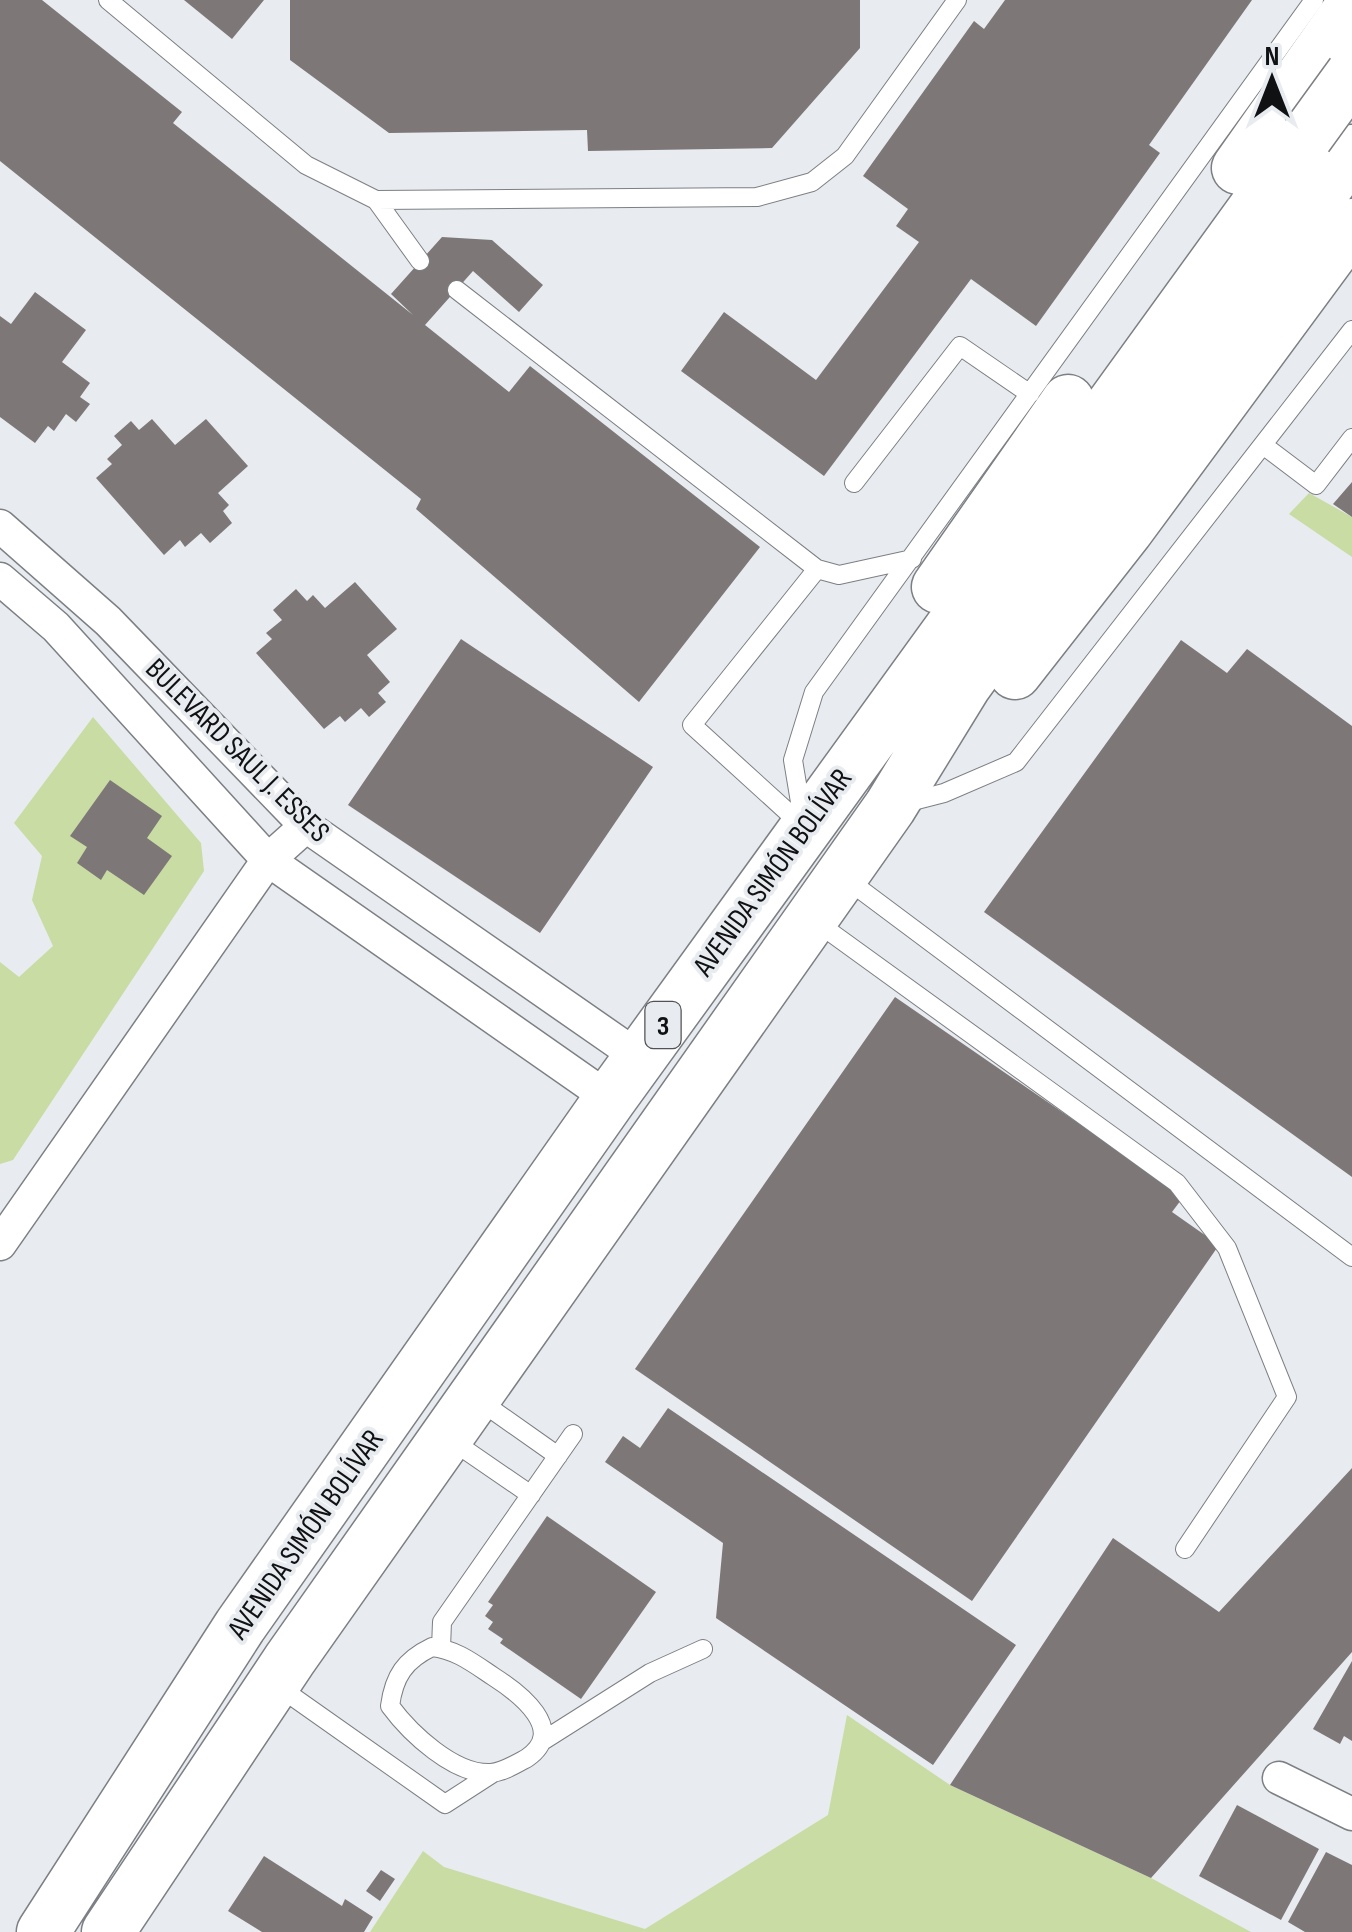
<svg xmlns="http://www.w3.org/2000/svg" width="1352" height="1932" font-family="'Sofia Sans Condensed',sans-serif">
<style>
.green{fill:#c8dca3}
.building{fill:#7d7877}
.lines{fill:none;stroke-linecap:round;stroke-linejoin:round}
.lane-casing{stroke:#7c7f83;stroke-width:20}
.street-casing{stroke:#7c7f83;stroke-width:35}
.primary-casing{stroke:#7c7f83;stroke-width:55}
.lane{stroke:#fff;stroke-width:18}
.street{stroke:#fff;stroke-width:32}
.primary{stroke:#fff;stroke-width:52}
.primary-bridge-casing{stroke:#7c7f83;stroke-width:55;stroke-linecap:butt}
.primary-bridge{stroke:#fff;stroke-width:52}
.labels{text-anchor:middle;stroke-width:8;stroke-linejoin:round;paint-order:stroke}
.shield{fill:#e8ebef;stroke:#515255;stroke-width:2.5}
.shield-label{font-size:28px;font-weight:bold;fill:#101113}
.street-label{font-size:30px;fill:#101113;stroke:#e8ebef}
</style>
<rect width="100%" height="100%" fill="#e8ebef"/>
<!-- green -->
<path class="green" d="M1309 493 1352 517V557L1289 514Z
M93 717 201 843 204 871 13 1160 0 1164V962L19 977 53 946 32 900 42 856 14 823Z
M847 1715 950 1785 1151 1878 1251 1932H370L423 1851 444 1867 645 1929 828 1815Z"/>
<!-- building -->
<path class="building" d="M0 0H42L182 112 173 123 413 315 391 294 442 237 492 240 543 285 519 312 473 271 425 325 509 392 530 366 760 547 639 702 416 509 421 499 0 161Z
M184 0H264L232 39Z
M290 0H860V48L772 148 588 151 587 130 389 133 290 60Z
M1005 0H1252L1149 145 1160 153 1036 326 971 279 824 476 681 371 724 312 816 380 919 242 896 226 908 209 863 176 974 21 984 29Z
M35 292 86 330 62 362 90 383 80 397 90 404 76 422 66 414 54 431 48 426 35 443 0 417V316L11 324Z
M152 419 175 445 206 419 248 466 218 493 229 505 223 511 232 523 210 543 201 533 185 547 180 540 164 555 96 478 112 464 107 459 122 445 114 436 131 421 139 430Z
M1352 482V517L1333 504Z
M355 582 397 629 367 655 390 682 378 693 386 702 369 717 361 708 345 722 340 716 324 729 256 653 272 639 266 633 282 620 273 610 296 589 307 601 313 595 325 608Z
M461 639 653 767 540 933 348 805Z
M1181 640 1227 673 1247 649 1352 726V1177L984 912Z
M110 780 162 816 147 838 172 856 144 895 107 870 101 880 77 863 87 847 70 836Z
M895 997 1184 1196 1172 1212 1219 1245 972 1601 635 1369Z
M668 1408 1016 1645 933 1765 716 1618 723 1543 605 1462 623 1436 640 1448Z
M1352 1468V1652L1151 1878 950 1785 1113 1538 1219 1612Z
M547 1516 656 1592 581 1699 500 1643 503 1639 488 1629 493 1622 485 1616 493 1605 488 1602Z
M1352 1661V1741L1344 1736 1340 1744 1313 1729Z
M1237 1805 1319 1849 1281 1920 1199 1876Z
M1326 1852 1352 1865V1932H1305L1288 1922Z
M264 1856 342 1906 345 1899 373 1917 364 1932H262L228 1911Z
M381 1870 395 1879 380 1901 366 1891Z"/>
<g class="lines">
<defs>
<path id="lane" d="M108 0 306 165 376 200 757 197 812 182 845 156 957 0
M376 200 420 261
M457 290 817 569 839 575 912 559
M1263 445 1316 485 1352 438
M854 483 960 346 1030 394
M905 803 944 793 1016 762 1352 330
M802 814 793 760 814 692 1314 0
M803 826 692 725 817 569
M845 878 1352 1257
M815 921 1177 1183 1227 1248 1287 1397 1185 1549
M477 1399 558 1456
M451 1440 531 1495
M432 1647C457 1650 473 1663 494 1677 519 1693 568 1730 527 1758 516 1764 503 1772 491 1773 454 1775 410 1733 390 1706 394 1676 405 1660 432 1647Z
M441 1648 442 1622 573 1434
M279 1687 445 1804 493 1773
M541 1742 650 1673 703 1649"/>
<path id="street" d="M0 526 108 621 306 826 640 1058
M0 579 56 627 268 860 610 1099
M0 1244 268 860 306 826
M1279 1778 1352 1814"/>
<path id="primary" d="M1238 168 1352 6
M938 587 1068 401
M1015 673 1127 530 1352 225
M43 1932 240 1626 610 1099 1307 136
M108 1932 290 1659 890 807 965 685 1352 151"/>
</defs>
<!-- lane casing -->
<use href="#lane" class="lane-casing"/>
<!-- street casing -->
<use href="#street" class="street-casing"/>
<!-- primary casing -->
<use href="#primary" class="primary-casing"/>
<!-- lane -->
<use href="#lane" class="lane"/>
<!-- street -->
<use href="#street" class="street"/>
<!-- primary -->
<use href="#primary" class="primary"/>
<defs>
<path id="primary-bridge" d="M1307 136 1352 74"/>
</defs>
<!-- primary-bridge casing -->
<use href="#primary-bridge" class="primary-bridge-casing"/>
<!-- primary-bridge -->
<use href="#primary-bridge" class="primary-bridge"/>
</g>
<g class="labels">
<!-- shield labels -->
<rect class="shield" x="645.5" y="1002" width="35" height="46" rx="8"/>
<g class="shield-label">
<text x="663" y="1035">3</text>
</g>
<!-- street labels -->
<g class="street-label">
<text transform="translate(238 750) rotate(45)" y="10">BULEVARD SAUL J. ESSES</text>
<text transform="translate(772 872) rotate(-54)" y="10">AVENIDA SIMÓN BOLÍVAR</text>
<text transform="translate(305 1534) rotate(-55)" y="10">AVENIDA SIMÓN BOLÍVAR</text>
</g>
</g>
<!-- north arrow -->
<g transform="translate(1272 80)" stroke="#e8ebef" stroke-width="8" paint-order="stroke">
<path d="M0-8L18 38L0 25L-18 38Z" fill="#101113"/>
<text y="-15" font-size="28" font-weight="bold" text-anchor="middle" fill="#101113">N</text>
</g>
</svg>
